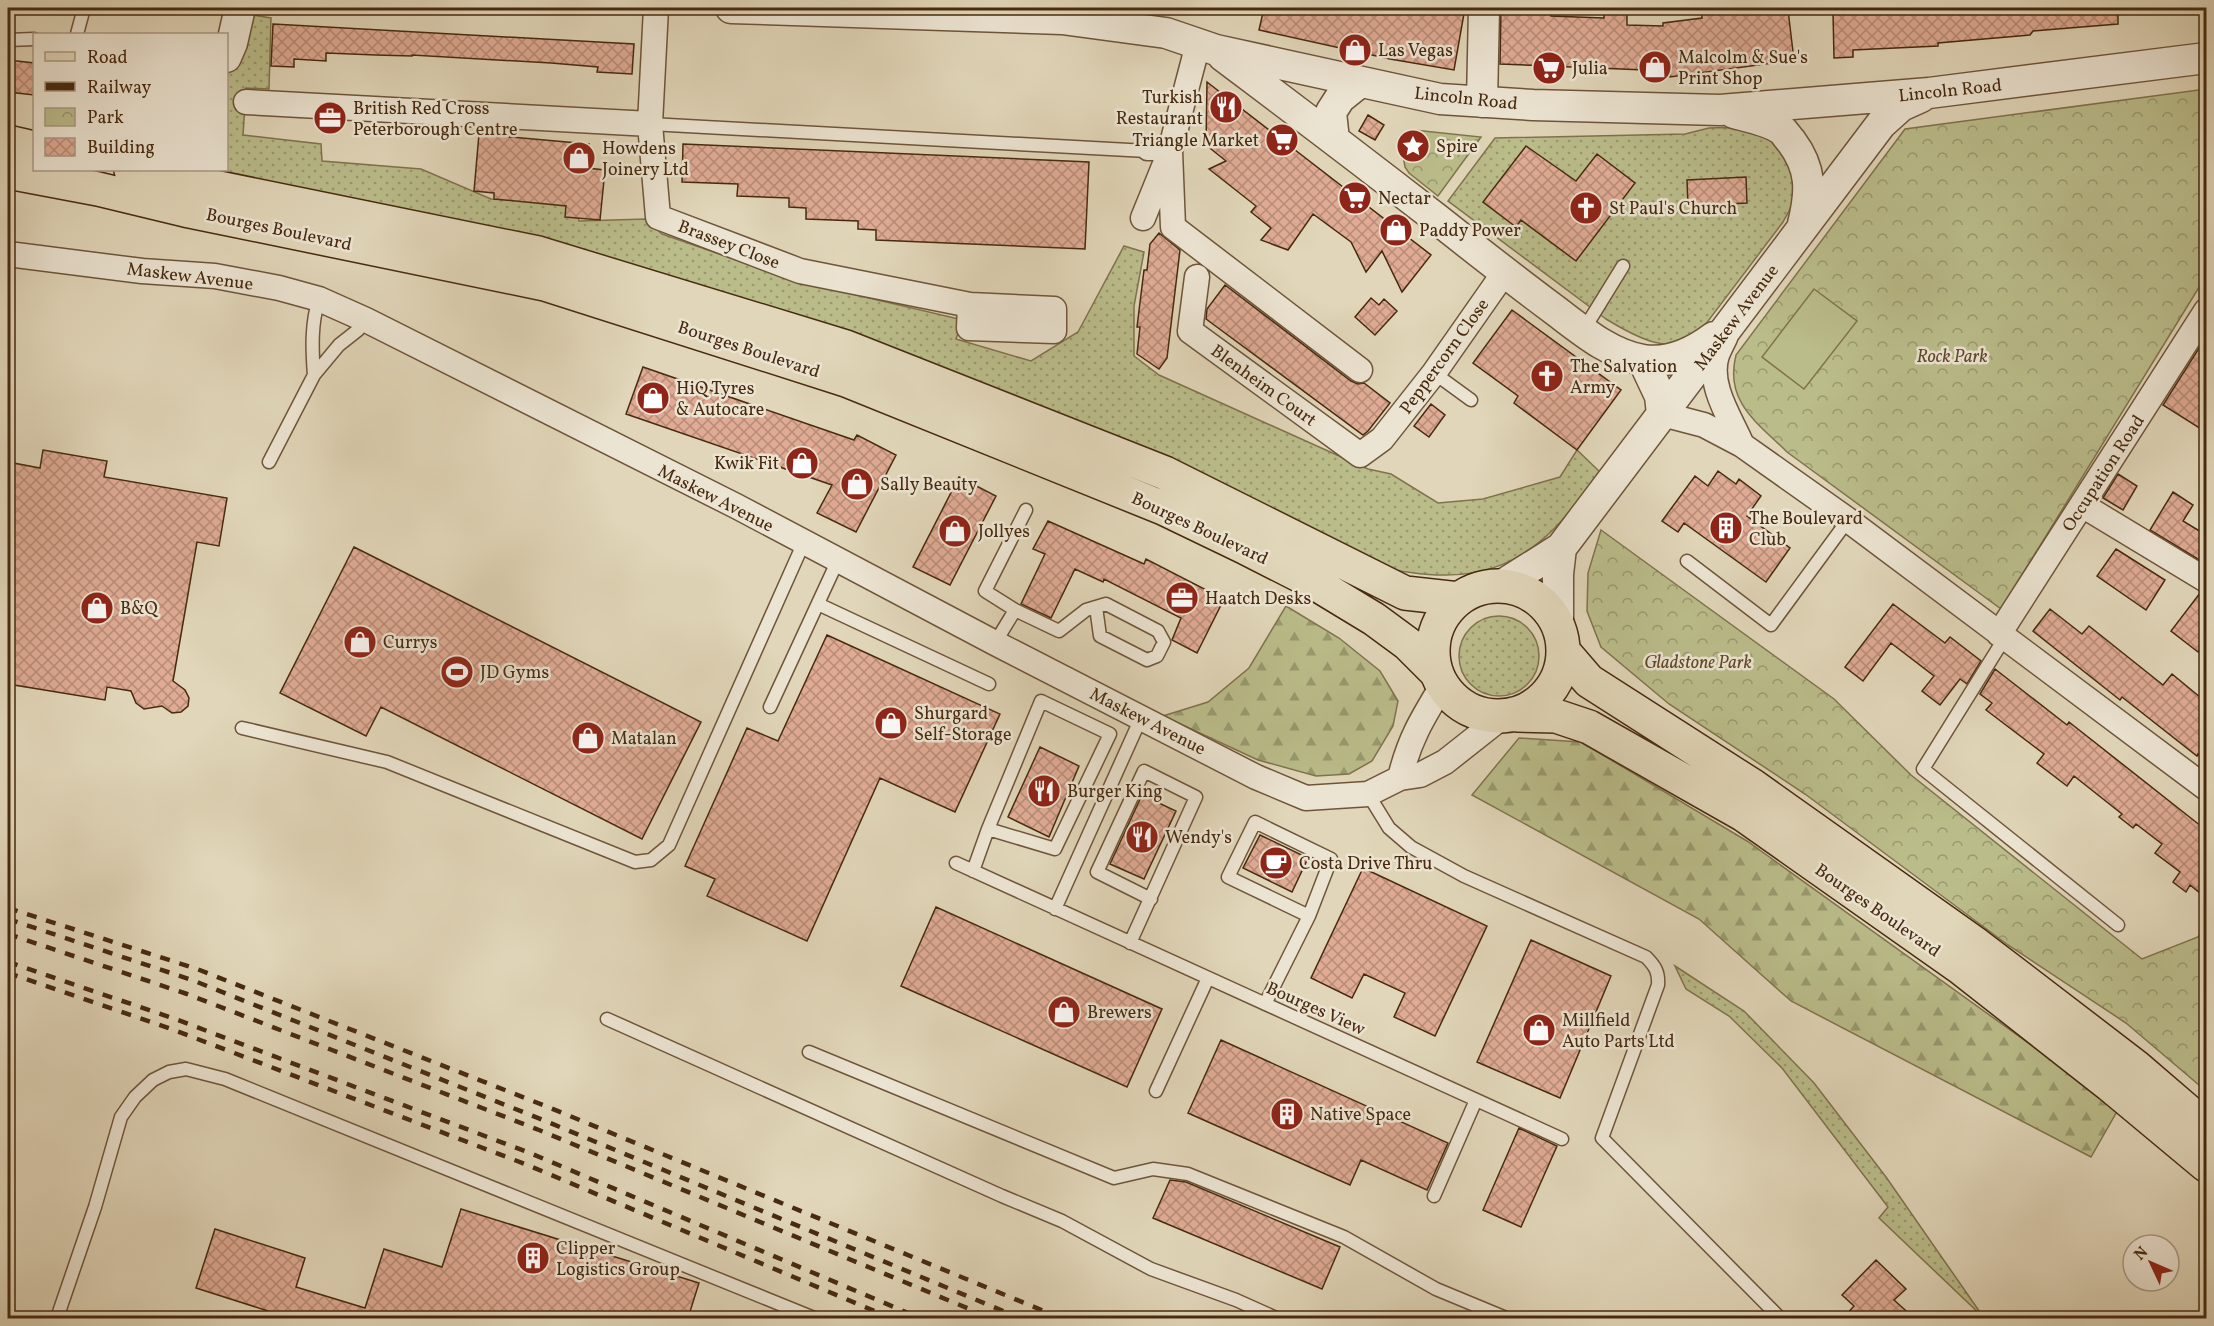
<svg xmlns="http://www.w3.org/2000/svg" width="2214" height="1326" font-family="Vollkorn,serif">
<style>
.grass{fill:url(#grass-dots);stroke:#80734c;stroke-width:1.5}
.forest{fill:url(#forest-firs);stroke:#80734c;stroke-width:1.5}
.park{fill:url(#park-crowns);stroke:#80734c;stroke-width:1.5}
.garden{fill:#babc8a;stroke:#80734c;stroke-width:1.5}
.building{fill:url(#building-cross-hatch);stroke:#472a0f;stroke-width:1.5}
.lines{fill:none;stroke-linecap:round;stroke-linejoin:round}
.service-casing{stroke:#6e553a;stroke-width:15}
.pedestrian-casing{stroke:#6e553a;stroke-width:21}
.minor-casing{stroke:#6e553a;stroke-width:27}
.tertiary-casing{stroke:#6e553a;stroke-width:33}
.primary-casing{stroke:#472a0f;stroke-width:36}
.service{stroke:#ece4d2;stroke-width:12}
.pedestrian{stroke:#ece4d2;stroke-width:18}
.minor{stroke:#ece4d2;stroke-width:24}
.tertiary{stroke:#ece4d2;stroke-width:30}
.primary{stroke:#e1d6b9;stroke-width:33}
.rail{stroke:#472a0f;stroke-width:4.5;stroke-dasharray:10 10;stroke-linecap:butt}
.labels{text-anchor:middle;stroke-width:5;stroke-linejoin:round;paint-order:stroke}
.poi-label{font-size:18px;fill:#472a0f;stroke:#ece4d2;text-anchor:start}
.street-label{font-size:18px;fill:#472a0f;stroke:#ece4d2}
.park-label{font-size:18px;font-style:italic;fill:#5e4728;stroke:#ece4d2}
</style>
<defs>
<pattern id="grass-dots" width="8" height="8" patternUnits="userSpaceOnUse" patternTransform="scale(1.5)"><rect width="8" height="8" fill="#babc8a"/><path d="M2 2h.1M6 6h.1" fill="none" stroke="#99996f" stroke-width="1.8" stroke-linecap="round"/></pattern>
<pattern id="forest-firs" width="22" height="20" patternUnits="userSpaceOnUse" patternTransform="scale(1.5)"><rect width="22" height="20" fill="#babc8a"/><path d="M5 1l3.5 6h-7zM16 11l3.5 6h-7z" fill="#99996f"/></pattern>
<pattern id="park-crowns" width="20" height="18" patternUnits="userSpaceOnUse" patternTransform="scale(1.5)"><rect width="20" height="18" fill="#babc8a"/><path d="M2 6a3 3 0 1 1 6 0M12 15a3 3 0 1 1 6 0" fill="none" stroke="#99996f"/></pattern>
<pattern id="building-cross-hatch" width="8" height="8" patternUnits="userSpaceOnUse" patternTransform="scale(1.5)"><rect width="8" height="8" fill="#dfab94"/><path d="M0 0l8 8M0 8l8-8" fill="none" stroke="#b78b77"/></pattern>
</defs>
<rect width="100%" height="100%" fill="#e1d6b9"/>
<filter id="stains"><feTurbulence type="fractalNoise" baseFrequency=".00333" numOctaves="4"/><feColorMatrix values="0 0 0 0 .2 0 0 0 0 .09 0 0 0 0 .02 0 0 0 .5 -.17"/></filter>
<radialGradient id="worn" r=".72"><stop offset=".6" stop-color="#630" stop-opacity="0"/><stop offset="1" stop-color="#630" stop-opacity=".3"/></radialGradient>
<!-- grass -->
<path class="grass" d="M246 14 271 18 269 89 246 88 243 135 321 144 322 161 421 169 491 199 576 202 579 221 646 219 662 234 797 281 963 320 956 339 1031 361 1078 332 1124 246 1144 252 1134 306V356L1159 375 1368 469 1391 474 1438 503 1483 499 1560 477 1577 450 1600 472C1535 566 1485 592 1371 565L415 212 210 170H226L227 76 238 45Z
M1709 128C1725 128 1744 126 1760 133 1786 144 1800 174 1793 202 1791 209 1786 216 1783 222L1696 337C1667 356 1631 334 1606 319L1448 201 1495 138 1685 134Z
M1459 656a40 40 0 1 1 80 0a40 40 0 1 1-80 0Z
M1675 966 1744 1011 1814 1083 1886 1177 1984 1318 1879 1218 1888 1207 1782 1068 1729 1016 1686 989Z"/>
<!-- forest -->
<path class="forest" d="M1286 606 1339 638 1380 671 1398 701 1393 726 1372 761 1349 774 1316 776 1258 760 1163 716 1208 702 1249 668Z
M1519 738 1581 742 1747 841 2119 1108 2091 1157 1791 1001 1699 919 1472 795Z"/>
<!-- park -->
<path class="park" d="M2206 89V276L2001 609 1787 452C1758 423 1724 402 1736 355L1905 129Z
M1414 130 1481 137 1438 196 1409 173 1405 167 1401 144 1406 134Z
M1601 530 1834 699 1911 775 2142 959 2198 937 2206 925V1091L2126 1023 2008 945 1805 794 1669 704 1601 647 1587 611 1588 573Z"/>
<!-- garden -->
<path class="garden" d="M1814 289 1857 321 1804 389 1762 357Z"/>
<!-- building -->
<path class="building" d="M1264 8H1465L1454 70 1390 59 1259 30Z
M1501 8H1552L1551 16 1604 18V8H1619V13L1627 14V25L1663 26V23L1702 18 1701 8H1750L1751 14 1788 10 1794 60 1670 77 1669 71 1500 64Z
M1892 8H2118V24L2033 31 2030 35 1938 43V46L1853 50V57L1834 58 1833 13 1864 12V9H1892Z
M273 24 634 44 632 74 597 72 598 67 551 63 412 55V56L376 55 326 53V61L294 59V67L271 66Z
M8 60 34 63V95L8 92Z
M1207 82 1431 255 1402 292 1382 251 1366 272 1351 242 1313 214 1288 250 1261 240 1271 228 1251 212 1256 206 1209 169 1226 161 1206 145Z
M1368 115 1384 125 1375 140 1359 131Z
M479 134 589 144 587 168 605 170 600 220 565 217 566 206 494 199V193L474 191Z
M683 144 1089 162 1085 249 876 240V230L858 229V221L806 219V208L789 207V198L737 196 738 184 682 182Z
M1526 146 1576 181 1597 154 1635 183 1576 261 1521 220 1516 227 1483 202Z
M1746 177 1747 203 1688 206 1687 180Z
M1159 233 1180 250 1167 358 1159 369 1137 354 1140 327H1137L1144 270H1147L1150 244Z
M1225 285 1351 381 1358 384 1364 383 1390 403 1368 431 1363 435 1206 319 1207 309Z
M1371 298 1379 305 1384 299 1397 311 1375 335 1355 317Z
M1512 310 1621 390 1577 450 1514 403 1518 396 1473 363Z
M2206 337V420L2201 429 2163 405Z
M643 367 854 440 857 435 896 455 856 532 817 513 832 485 626 414Z
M1431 404 1445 415 1429 437 1414 426Z
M43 450 107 461 104 477 227 498 219 546 197 542 173 681 185 690 189 698 188 706 181 712 172 713 162 706 144 709 136 703 131 691 107 687 105 700 8 684V462L40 468Z
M1718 471 1736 484 1739 479 1761 496 1747 516 1790 548 1766 582 1684 523 1678 532 1662 521 1695 476 1708 486Z
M2118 474 2137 486 2123 510 2103 498Z
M959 477 996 496 950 585 913 567Z
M2173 492 2193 505 2183 521 2206 535V564L2150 530Z
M1048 521 1144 564 1146 559 1218 596 1215 602 1221 605 1197 653 1172 640 1181 618 1104 579 1103 582 1075 569 1051 618 1021 604 1045 554 1033 549Z
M354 547 701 722 642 839 381 707 366 736 280 693Z
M2116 549 2165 580 2146 610 2097 576Z
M2200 593 2206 594V640L2198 652 2171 631Z
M1893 604 1945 643 1950 637 1981 661 1967 684 1960 679 1940 705 1922 691 1934 676 1891 643 1863 681 1845 667Z
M2050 609 2082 634 2089 626 2163 685 2172 674 2206 702V761L2198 754 2197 756 2122 697 2120 700 2033 631Z
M827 635 1000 714 955 812 880 778 807 941 707 896 715 879 685 866 747 728 778 741Z
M1995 669 2067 725 2069 722 2206 830V898L2190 885 2186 892 2173 882 2180 872 2155 853 2162 844 2136 824 2133 828 2119 817 2122 814 2074 776 2067 786 2037 763 2044 754 1986 710 1992 703 1980 694Z
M1040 747 1079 766 1049 837 1008 817Z
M1142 795 1176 811 1144 879 1110 864Z
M1260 835 1308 858 1292 892 1243 868Z
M1363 868 1487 926 1435 1036 1394 1017 1405 993 1364 974 1352 998 1311 978Z
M936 907 1162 1009 1127 1087 901 986Z
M1531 940 1611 976 1560 1098 1477 1062Z
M1221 1040 1448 1143 1427 1190 1361 1160 1350 1185 1188 1113Z
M1519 1128 1557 1146 1521 1227 1483 1210Z
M1170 1180 1186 1182 1340 1247 1322 1289 1153 1218Z
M461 1209 699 1283 688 1318H290L196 1288 215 1229 305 1258 296 1287 365 1308 384 1249 442 1267Z
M1876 1260 1906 1289 1894 1300 1914 1318H1843L1854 1306 1842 1295Z"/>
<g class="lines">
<defs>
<path id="service" d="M77 34 84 8
M8 40 34 39
M650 124 1147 151
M1583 331 1623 266
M1434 373 1471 400
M314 375C312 349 311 323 319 299
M269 462 314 375 339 345 358 330 366 320
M1026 510 985 591 1015 610 1059 631 1086 610 1106 604 1158 631 1164 642 1157 656 1147 660 1100 636 1096 607
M1687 561 1771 625 1848 520
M818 604 989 684
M2004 639 1923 769 2118 925
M995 643 1015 610
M770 707 838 560
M242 728 387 762 635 862 651 860 669 845 804 542
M1368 794 1389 828 1411 847 1464 876 1646 957C1655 966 1659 972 1658 985L1602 1138 1780 1318
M956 863 1562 1139
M973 871 988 829 1041 701 1110 734 1055 849 988 829
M1055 909 1141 718
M1130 943 1196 797 1144 771 1097 872 1151 899
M1265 1004 1309 916 1331 859 1255 822 1228 877 1309 916
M607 1019 1002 1196 1062 1221 1151 1269 1236 1300 1276 1318
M809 1052 1114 1178 1153 1169 1188 1174 1344 1237 1436 1289 1506 1318
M1156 1091 1208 978
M1434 1196 1476 1100
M57 1318 95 1207 121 1117 135 1097 153 1080 169 1072 186 1069 225 1079 814 1318"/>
<path id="pedestrian" d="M1147 151H1170"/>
<path id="minor" d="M656 8 650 124 658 217 800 271 970 305 1054 309V331L969 328 970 305
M1198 44 1170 151 1173 227 1360 370
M246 102 650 124
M1143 218 1167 159
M8 254 142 271 215 276 279 288 319 299 366 320 736 506 995 643 1256 777 1306 798 1368 794 1400 778 1420 775 1445 762 1502 717
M1197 277 1190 331 1360 455 1382 439 1434 373 1504 273
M1725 338C1722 344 1719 350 1717 355 1707 385 1731 419 1742 445
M1662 414 1704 425 1742 445 1848 520 2206 788
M2082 505 2206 580
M1999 634 2206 311
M1400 778C1409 740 1422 719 1442 686"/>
<path id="tertiary" d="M731 8 1062 19 1166 33 1216 50 1440 99 1533 105 1720 110 1929 93 2206 58
M1223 56C1295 110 1366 164 1437 219 1475 249 1513 279 1552 308 1579 328 1608 354 1643 360 1669 364 1694 352 1714 337
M226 57 232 43 240 8
M1482 102 1484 8
M1734 113C1749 117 1770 121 1782 130 1785 133 1788 138 1791 141 1812 169 1811 191 1803 224
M1334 140 1331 112 1340 98 1360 82
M1643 360 1660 396 1662 414
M1504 584 1561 548 1881 124 1901 106 1921 97
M1558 624V574L1561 548"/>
<path id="primary" d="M8 142 34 148
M131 170 538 253 846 347 1165 473 1405 593 1459 599
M8 172 98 189 185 210 545 284 846 380 1163 508 1244 547 1313 582 1374 619 1408 644 1435 671
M1433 651a65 65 0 1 1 130 0a65 65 0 1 1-130 0Z
M1564 652 1589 681 1753 786 1977 945 2135 1066 2206 1127
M1517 715 1556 716 1589 727 1744 815 1961 968 2110 1085 2206 1165"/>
</defs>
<!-- service casing -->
<use href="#service" class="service-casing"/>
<!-- pedestrian casing -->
<use href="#pedestrian" class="pedestrian-casing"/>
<!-- minor casing -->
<use href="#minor" class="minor-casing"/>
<!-- tertiary casing -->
<use href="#tertiary" class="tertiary-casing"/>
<!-- primary casing -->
<use href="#primary" class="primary-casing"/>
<!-- service -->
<use href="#service" class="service"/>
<!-- pedestrian -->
<use href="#pedestrian" class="pedestrian"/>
<!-- minor -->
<use href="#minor" class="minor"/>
<!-- tertiary -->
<use href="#tertiary" class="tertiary"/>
<!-- primary -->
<use href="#primary" class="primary"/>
<!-- rail -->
<path class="rail" d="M8 908 197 969 548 1107 1061 1318
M8 919 192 980 543 1120 1020 1318
M8 934 187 994 539 1130 991 1318
M8 962 178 1020 530 1153 920 1318
M8 973 174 1030 525 1164 891 1318"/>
</g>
<!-- icons -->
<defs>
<symbol id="shop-disc" viewBox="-11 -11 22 22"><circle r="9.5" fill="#8f2418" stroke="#ece4d2"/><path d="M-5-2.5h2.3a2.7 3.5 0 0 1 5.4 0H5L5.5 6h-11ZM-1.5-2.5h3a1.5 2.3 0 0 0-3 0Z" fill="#fff"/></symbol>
<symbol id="supermarket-disc" viewBox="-11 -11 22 22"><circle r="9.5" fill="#8f2418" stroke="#ece4d2"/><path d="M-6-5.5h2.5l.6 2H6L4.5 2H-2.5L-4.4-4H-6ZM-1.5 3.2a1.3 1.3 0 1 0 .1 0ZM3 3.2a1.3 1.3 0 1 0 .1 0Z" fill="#fff"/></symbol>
<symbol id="restaurant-disc" viewBox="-11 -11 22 22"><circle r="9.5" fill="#8f2418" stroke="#ece4d2"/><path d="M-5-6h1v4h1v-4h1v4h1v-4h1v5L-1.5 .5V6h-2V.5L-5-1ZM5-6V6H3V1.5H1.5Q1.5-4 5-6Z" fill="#fff"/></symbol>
<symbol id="office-disc" viewBox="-11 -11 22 22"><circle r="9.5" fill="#8f2418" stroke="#ece4d2"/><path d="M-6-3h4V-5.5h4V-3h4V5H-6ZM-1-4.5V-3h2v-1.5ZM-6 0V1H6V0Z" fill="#fff"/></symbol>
<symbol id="sight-disc" viewBox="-11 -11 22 22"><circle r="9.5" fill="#8f2418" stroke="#ece4d2"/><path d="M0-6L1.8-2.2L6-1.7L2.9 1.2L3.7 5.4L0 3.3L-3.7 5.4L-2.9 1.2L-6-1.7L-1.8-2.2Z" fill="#fff"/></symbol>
<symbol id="church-disc" viewBox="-11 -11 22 22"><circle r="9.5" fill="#8f2418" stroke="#ece4d2"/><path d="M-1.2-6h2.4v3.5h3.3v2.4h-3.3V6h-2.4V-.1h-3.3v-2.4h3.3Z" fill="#fff"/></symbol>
<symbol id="building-disc" viewBox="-11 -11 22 22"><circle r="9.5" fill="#8f2418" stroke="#ece4d2"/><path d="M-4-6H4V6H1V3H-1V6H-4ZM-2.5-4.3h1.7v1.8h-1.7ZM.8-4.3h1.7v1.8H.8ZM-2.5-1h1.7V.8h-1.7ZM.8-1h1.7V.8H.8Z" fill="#fff"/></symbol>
<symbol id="stadium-disc" viewBox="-11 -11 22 22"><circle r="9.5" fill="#8f2418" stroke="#ece4d2"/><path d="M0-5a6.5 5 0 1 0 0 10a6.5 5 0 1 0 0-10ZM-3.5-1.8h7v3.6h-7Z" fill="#fff"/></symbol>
<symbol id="cafe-disc" viewBox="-11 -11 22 22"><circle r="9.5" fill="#8f2418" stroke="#ece4d2"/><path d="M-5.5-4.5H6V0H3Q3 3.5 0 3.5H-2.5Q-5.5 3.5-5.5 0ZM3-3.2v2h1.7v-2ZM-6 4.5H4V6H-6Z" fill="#fff"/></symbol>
</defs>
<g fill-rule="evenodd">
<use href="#shop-disc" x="1336" y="31" width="38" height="38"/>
<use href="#shop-disc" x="1636" y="48" width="38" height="38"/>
<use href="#supermarket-disc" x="1530" y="49" width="38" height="38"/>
<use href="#restaurant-disc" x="1207" y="88" width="38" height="38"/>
<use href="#office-disc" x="311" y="99" width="38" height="38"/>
<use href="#supermarket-disc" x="1263" y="121" width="38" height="38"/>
<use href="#sight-disc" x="1394" y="127" width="38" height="38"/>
<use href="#shop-disc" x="560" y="139" width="38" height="38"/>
<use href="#supermarket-disc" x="1336" y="179" width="38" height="38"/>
<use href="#church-disc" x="1567" y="189" width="38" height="38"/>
<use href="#shop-disc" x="1377" y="211" width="38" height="38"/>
<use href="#church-disc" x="1528" y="357" width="38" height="38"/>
<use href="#shop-disc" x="634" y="379" width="38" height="38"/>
<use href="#shop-disc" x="783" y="444" width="38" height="38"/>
<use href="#shop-disc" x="838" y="465" width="38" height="38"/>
<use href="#building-disc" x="1707" y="509" width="38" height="38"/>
<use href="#shop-disc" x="936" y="512" width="38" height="38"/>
<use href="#office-disc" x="1163" y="579" width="38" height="38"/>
<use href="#shop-disc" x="78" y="589" width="38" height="38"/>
<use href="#shop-disc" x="341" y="623" width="38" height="38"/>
<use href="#stadium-disc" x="438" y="653" width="38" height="38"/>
<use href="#shop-disc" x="872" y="704" width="38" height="38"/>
<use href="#shop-disc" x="569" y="719" width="38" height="38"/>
<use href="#restaurant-disc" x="1025" y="772" width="38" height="38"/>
<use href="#restaurant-disc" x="1123" y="818" width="38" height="38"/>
<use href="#cafe-disc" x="1257" y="844" width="38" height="38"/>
<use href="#shop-disc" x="1045" y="993" width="38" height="38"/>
<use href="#shop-disc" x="1520" y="1011" width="38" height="38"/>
<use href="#building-disc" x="1268" y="1095" width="38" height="38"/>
<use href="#building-disc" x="514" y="1239" width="38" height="38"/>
</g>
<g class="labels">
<!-- poi labels -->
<g class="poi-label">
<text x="1378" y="56">Las Vegas</text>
<text x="1678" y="63">Malcolm &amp; Sue's<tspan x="1678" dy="21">Print Shop</tspan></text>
<text x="1572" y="74">Julia</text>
<text x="1203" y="103" text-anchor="end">Turkish<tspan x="1203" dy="21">Restaurant</tspan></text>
<text x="353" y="114">British Red Cross<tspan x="353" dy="21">Peterborough Centre</tspan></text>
<text x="1259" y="146" text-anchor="end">Triangle Market</text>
<text x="1436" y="152">Spire</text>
<text x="602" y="154">Howdens<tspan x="602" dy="21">Joinery Ltd</tspan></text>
<text x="1378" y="204">Nectar</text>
<text x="1609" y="214">St Paul's Church</text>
<text x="1419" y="236">Paddy Power</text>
<text x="1570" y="372">The Salvation<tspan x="1570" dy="21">Army</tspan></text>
<text x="676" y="394">HiQ Tyres<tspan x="676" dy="21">&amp; Autocare</tspan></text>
<text x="779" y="469" text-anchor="end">Kwik Fit</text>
<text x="880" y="490">Sally Beauty</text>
<text x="1749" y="524">The Boulevard<tspan x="1749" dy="21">Club</tspan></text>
<text x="978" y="537">Jollyes</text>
<text x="1205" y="604">Haatch Desks</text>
<text x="120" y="614">B&amp;Q</text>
<text x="383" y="648">Currys</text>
<text x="480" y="678">JD Gyms</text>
<text x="914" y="719">Shurgard<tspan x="914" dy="21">Self-Storage</tspan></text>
<text x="611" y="744">Matalan</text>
<text x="1067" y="797">Burger King</text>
<text x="1165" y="843">Wendy's</text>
<text x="1299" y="869">Costa Drive Thru</text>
<text x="1087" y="1018">Brewers</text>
<text x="1562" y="1026">Millfield<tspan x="1562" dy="21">Auto Parts Ltd</tspan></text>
<text x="1310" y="1120">Native Space</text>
<text x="556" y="1254">Clipper<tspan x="556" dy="21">Logistics Group</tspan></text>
</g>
<!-- street labels -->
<g class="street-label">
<text transform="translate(1950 90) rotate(-6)" y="6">Lincoln Road</text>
<text transform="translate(1466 98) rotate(6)" y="6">Lincoln Road</text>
<text transform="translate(279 229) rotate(12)" y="6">Bourges Boulevard</text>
<text transform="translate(729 244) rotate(21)" y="6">Brassey Close</text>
<text transform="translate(190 276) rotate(7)" y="6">Maskew Avenue</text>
<text transform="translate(1736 317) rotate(-53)" y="6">Maskew Avenue</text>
<text transform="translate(749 349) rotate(18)" y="6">Bourges Boulevard</text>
<text transform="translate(1444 356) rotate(-54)" y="6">Peppercorn Close</text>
<text transform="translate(1264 385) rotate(36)" y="6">Blenheim Court</text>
<text transform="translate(2103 473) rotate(-57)" y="6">Occupation Road</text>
<text transform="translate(716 498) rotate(27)" y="6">Maskew Avenue</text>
<text transform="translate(1200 528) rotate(25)" y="6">Bourges Boulevard</text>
<text transform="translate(1148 721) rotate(27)" y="6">Maskew Avenue</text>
<text transform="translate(1878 910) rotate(35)" y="6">Bourges Boulevard</text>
<text transform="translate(1316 1008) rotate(24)" y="6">Bourges View</text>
</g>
<!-- park labels -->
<g class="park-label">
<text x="1952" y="362">Rock Park</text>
<text x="1698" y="668">Gladstone Park</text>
</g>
</g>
<!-- margin -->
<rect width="2214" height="1326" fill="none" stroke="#e1d6b9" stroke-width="30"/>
<rect x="9" y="9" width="2196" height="1308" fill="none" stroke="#472a0f" stroke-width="3"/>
<rect x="15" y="15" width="2184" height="1296" fill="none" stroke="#472a0f" stroke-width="1.5"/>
<!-- legend -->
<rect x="33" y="33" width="195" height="138" fill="#ece4d2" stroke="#aa9a84" stroke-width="1.5"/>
<rect x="45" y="52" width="30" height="9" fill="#e1d6b9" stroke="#aa9a84" stroke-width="1.5"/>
<text x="87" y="63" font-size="18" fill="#472a0f">Road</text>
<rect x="45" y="82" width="30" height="9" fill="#472a0f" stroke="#aa9a84" stroke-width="1.5"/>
<text x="87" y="93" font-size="18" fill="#472a0f">Railway</text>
<rect x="45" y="108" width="30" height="18" fill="url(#park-crowns)" stroke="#aa9a84" stroke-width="1.5"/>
<text x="87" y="123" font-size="18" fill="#472a0f">Park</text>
<rect x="45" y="138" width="30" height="18" fill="url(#building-cross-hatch)" stroke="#aa9a84" stroke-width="1.5"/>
<text x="87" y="153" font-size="18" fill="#472a0f">Building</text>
<!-- north arrow -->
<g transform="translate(2151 1263) rotate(314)"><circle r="28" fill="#ece4d2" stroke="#aa9a84" stroke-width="1.5"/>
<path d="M0-4.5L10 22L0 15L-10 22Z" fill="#8f2418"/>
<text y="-9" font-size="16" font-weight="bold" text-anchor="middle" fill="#472a0f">N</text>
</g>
<rect width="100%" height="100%" filter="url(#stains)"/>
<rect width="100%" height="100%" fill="url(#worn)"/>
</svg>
